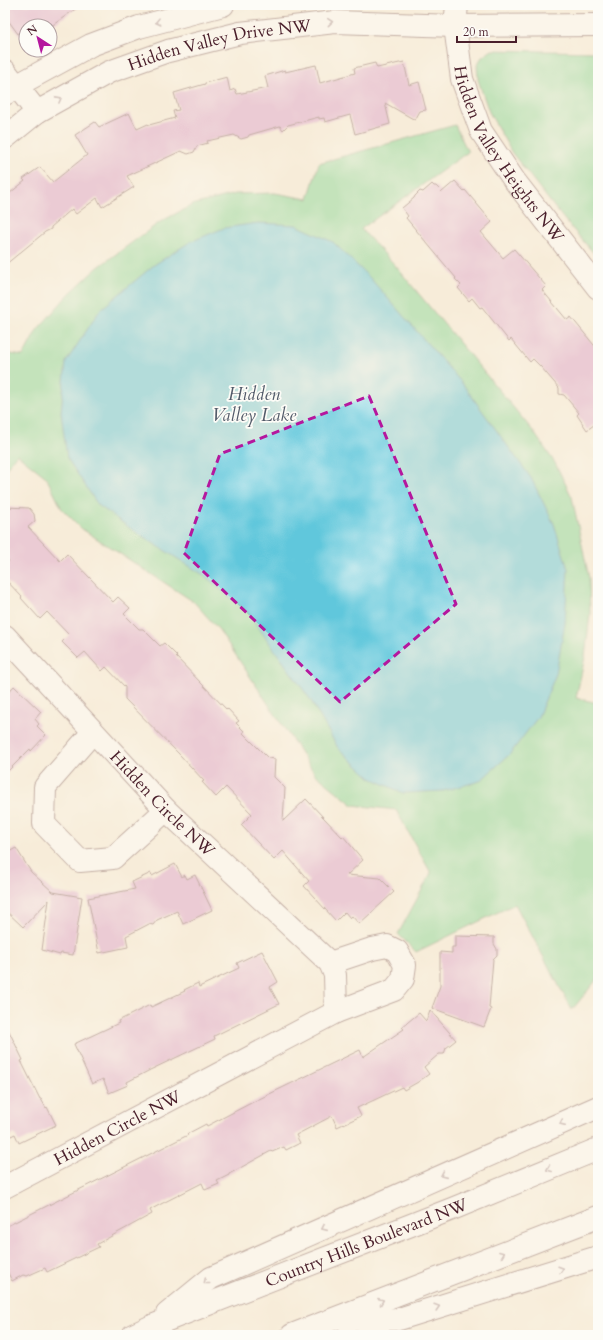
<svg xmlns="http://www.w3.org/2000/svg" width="603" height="1340" font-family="Cardo,serif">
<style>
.green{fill:#85d797;stroke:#687b61}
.water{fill:#60c7dc;stroke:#557384}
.building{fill:#dca2ce}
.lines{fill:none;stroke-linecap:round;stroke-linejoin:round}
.minor-casing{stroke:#876768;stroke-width:24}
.major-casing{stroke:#876768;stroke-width:24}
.minor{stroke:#fff;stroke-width:22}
.major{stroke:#fff;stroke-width:22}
.oneway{stroke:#ae9aa0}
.marked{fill:none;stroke:#b5179e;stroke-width:3;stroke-dasharray:8 5;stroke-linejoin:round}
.labels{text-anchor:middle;stroke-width:3.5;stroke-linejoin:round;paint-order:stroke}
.street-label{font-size:17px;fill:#4a1f2b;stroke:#fdfcf7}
.water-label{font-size:18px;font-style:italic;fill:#525a69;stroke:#fdfcf7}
</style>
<rect width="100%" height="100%" fill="#fdfcf7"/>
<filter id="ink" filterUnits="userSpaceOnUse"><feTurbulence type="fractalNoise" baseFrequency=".025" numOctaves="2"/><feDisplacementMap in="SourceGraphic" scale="8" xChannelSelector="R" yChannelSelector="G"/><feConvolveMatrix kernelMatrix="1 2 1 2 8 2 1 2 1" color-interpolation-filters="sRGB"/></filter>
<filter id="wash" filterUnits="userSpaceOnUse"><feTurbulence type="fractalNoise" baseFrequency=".012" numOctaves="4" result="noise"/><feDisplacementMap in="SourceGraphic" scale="16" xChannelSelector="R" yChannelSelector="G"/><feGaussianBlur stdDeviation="0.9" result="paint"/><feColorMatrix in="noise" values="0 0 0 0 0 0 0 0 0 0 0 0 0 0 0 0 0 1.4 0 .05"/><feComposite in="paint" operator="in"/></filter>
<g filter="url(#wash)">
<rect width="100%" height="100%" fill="#f7ecd9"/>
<!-- green -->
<path class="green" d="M492 50 598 52V258L563 218 512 153 489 112 478 80 477 65 482 57Z
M455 125 468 152 361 229 394 264 533 431 555 463 572 497 589 578 590 614 585 657 576 698 598 703V978L572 1010 515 904 416 952 398 934 431 873 396 810 353 805 315 774 219 630 194 602 82 529 62 509 46 477 17 454 5 470V353L23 356 37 330 68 295 97 268 160 222 192 205 235 194 275 193 308 199 319 163Z"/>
<!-- water -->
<path class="water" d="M258 223 296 225 333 242 370 278 462 383 531 478 554 524 568 569 565 623 556 674 538 717 510 754 480 781 443 791 403 793 371 778 338 748 310 699 248 613 205 576 134 531 98 505 67 458 61 412 66 362 100 310 154 265 190 242 224 228Z"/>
<g id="blocks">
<!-- building -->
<path class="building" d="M5 5H81L50 27V26H26V45L5 16Z
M404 62 409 85 419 82 426 110 420 111 415 120 385 103 390 124 355 134 350 115 325 122 324 118 319 119V117L288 125 283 130 280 126 249 135 248 137 241 139 234 135 207 141 208 143 197 146 194 152 188 154 181 151 127 176 134 187 102 207 97 198 76 214 72 209 51 227V229L45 232 5 265V197L25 181 23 179 40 167 53 182 87 155 75 135 95 122 99 127 129 113 137 129 148 124 149 125 175 118 173 111 179 110 174 93 205 84V83L227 77 230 91 235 89 237 94 268 88 265 76 285 70V72L316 65 320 83 355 73 354 68 375 63 377 68Z
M455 181 464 191 465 190 492 222 481 232 503 258 514 249 546 286 542 290 567 320 571 317 598 350V422L587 430 577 415 579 413 564 395 559 394V388L541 367 533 359 530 362 511 339 509 341 482 307 480 308 472 298 469 301 458 288 461 285 455 279 456 278 406 218 408 216 402 208 414 198 415 196 420 191 423 192 432 184 434 186H436L442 192Z
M5 507 29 508 34 514 35 521 28 527 60 561 67 554 113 602 118 597 130 608 124 614 139 629H143L160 646 164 643 177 656 176 657 227 710 228 709 239 721 236 723 244 731 243 733 268 758 275 759 274 777 285 788 283 821 306 799 342 837 343 836 363 860 347 875 380 878 394 892 359 924 352 916 350 918 345 912 336 921 304 886 309 881 283 851 274 860 241 825 252 814 226 787 216 797 202 782 204 781 180 755 125 699V687L106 667 102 671 85 652 78 658 62 642 69 635 47 612 40 619 21 598 22 597 5 579V565L9 561 5 557Z
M14 686 41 712 35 719 39 724 37 726 46 735 31 751 30 749 5 774V696Z
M16 848 31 872 53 892 82 897 73 955 61 953 60 955 42 950 49 900 23 927 5 910V854Z
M175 864 182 877 185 875 187 879 195 875 212 910 183 924 177 911 157 920 153 925 149 924 126 936 128 947 99 953 88 898 135 889 132 882 151 873 152 876Z
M455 936 494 937V944L497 949V955L493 959 489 1008 491 1009 484 1027 432 1008 440 986V952L452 953V947H455Z
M262 951 278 982 270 987 279 1004 214 1036 215 1039 150 1070 127 1082 128 1085 109 1093 103 1079 92 1084 74 1044 119 1023 118 1021 150 1005 151 1007 185 991 184 990 198 983 199 987 239 968 237 963Z
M430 1010 456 1040 446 1048 444 1054H439L424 1067 429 1074 418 1082 404 1090 402 1087 357 1108 361 1116 337 1127 332 1116 296 1135 300 1143 286 1150 284 1147 272 1152 271 1151 229 1174V1175L217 1181 219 1184 205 1190 202 1183 161 1204 150 1210 152 1214 97 1244 99 1247 47 1272 45 1268 27 1276 23 1275 12 1281 5 1267V1227L188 1135 187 1134 206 1124 207 1126 253 1102 360 1050 363 1057 404 1029 402 1027 419 1013 426 1021Z
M5 1023 23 1060 21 1061 40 1099H41L46 1108 47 1107 56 1125 19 1143 15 1134 5 1139Z"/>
</g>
</g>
<g filter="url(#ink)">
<use href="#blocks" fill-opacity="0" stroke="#876768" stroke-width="1"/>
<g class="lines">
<defs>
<g id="minor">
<path id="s1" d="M457 5 455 26 462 79 481 131 514 180 598 288"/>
<path d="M5 71 37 112"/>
<path d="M5 94 16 86 91 45 139 27 223 5"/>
<path id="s2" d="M5 138 37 112 109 72 168 51 240 33 335 22 455 26 598 25"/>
<path id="s3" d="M5 636 166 810 330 963 335 975 336 1012"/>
<path d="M93 732 45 787 44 824 80 861 113 858 166 810"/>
<path id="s4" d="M5 1187 336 1012 394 990 403 979 405 965 397 951 387 946 372 949 330 963"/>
</g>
<g id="major">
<path d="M167 1314 211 1278 598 1107"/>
<path d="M345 1320 399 1319 598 1257"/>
<path id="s5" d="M133 1335 152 1326 452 1209 598 1149"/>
<path d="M292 1335 598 1217"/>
</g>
</defs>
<!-- minor casing -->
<use href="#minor" class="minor-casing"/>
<!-- major casing -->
<use href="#major" class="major-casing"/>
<!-- minor -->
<use href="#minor" class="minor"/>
<!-- major -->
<use href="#major" class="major"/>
</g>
<!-- one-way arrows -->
<defs><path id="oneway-chevron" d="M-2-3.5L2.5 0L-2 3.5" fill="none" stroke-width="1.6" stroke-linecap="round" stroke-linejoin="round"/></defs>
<g class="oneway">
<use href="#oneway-chevron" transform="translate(158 22) rotate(166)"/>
<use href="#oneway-chevron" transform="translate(330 22) rotate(-5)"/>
<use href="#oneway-chevron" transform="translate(59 99) rotate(-29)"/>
<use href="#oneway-chevron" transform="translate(562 1123) rotate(156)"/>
<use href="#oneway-chevron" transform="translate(549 1169) rotate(158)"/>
<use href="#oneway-chevron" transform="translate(443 1175) rotate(156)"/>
<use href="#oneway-chevron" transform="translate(324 1228) rotate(156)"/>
<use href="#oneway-chevron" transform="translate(502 1254) rotate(-21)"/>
<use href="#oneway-chevron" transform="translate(561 1269) rotate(-17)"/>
<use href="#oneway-chevron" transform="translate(206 1282) rotate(141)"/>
<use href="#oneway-chevron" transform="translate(381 1301) rotate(-21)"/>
<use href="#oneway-chevron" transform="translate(437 1307) rotate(-17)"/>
</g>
</g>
<!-- marked area -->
<path d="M0 0H603V1340H0ZM369 396 456 604 340 702 184 553 220 454Z" fill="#f7ecd9" fill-opacity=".55" fill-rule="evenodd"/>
<path class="marked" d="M369 396 456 604 340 702 184 553 220 454Z"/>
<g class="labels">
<!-- street labels -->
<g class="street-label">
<text dy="6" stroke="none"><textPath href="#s2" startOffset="238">Hidden Valley Drive NW</textPath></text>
<text dy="6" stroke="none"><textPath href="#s1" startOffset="163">Hidden Valley Heights NW</textPath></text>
<text dy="6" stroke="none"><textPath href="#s3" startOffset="230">Hidden Circle NW</textPath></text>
<text dy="6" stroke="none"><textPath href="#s4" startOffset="127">Hidden Circle NW</textPath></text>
<text dy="6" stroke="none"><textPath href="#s5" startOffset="251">Country Hills Boulevard NW</textPath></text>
</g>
<!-- water labels -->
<g class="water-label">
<text x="254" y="400">Hidden<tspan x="254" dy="21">Valley Lake</tspan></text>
</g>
</g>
<!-- margin -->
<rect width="603" height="1340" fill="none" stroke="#fdfcf7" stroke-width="20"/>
<!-- north arrow -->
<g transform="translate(38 38) rotate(324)"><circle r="19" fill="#fdfcf7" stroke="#b5a4a5"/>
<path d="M0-3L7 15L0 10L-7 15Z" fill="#b5179e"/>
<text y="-6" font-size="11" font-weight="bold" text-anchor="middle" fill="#4a1f2b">N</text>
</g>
<!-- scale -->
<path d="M457 36v6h59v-6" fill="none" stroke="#4a1f2b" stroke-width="2"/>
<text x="463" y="36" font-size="12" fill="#4a1f2b" stroke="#fdfcf7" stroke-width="3" paint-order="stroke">20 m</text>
</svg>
